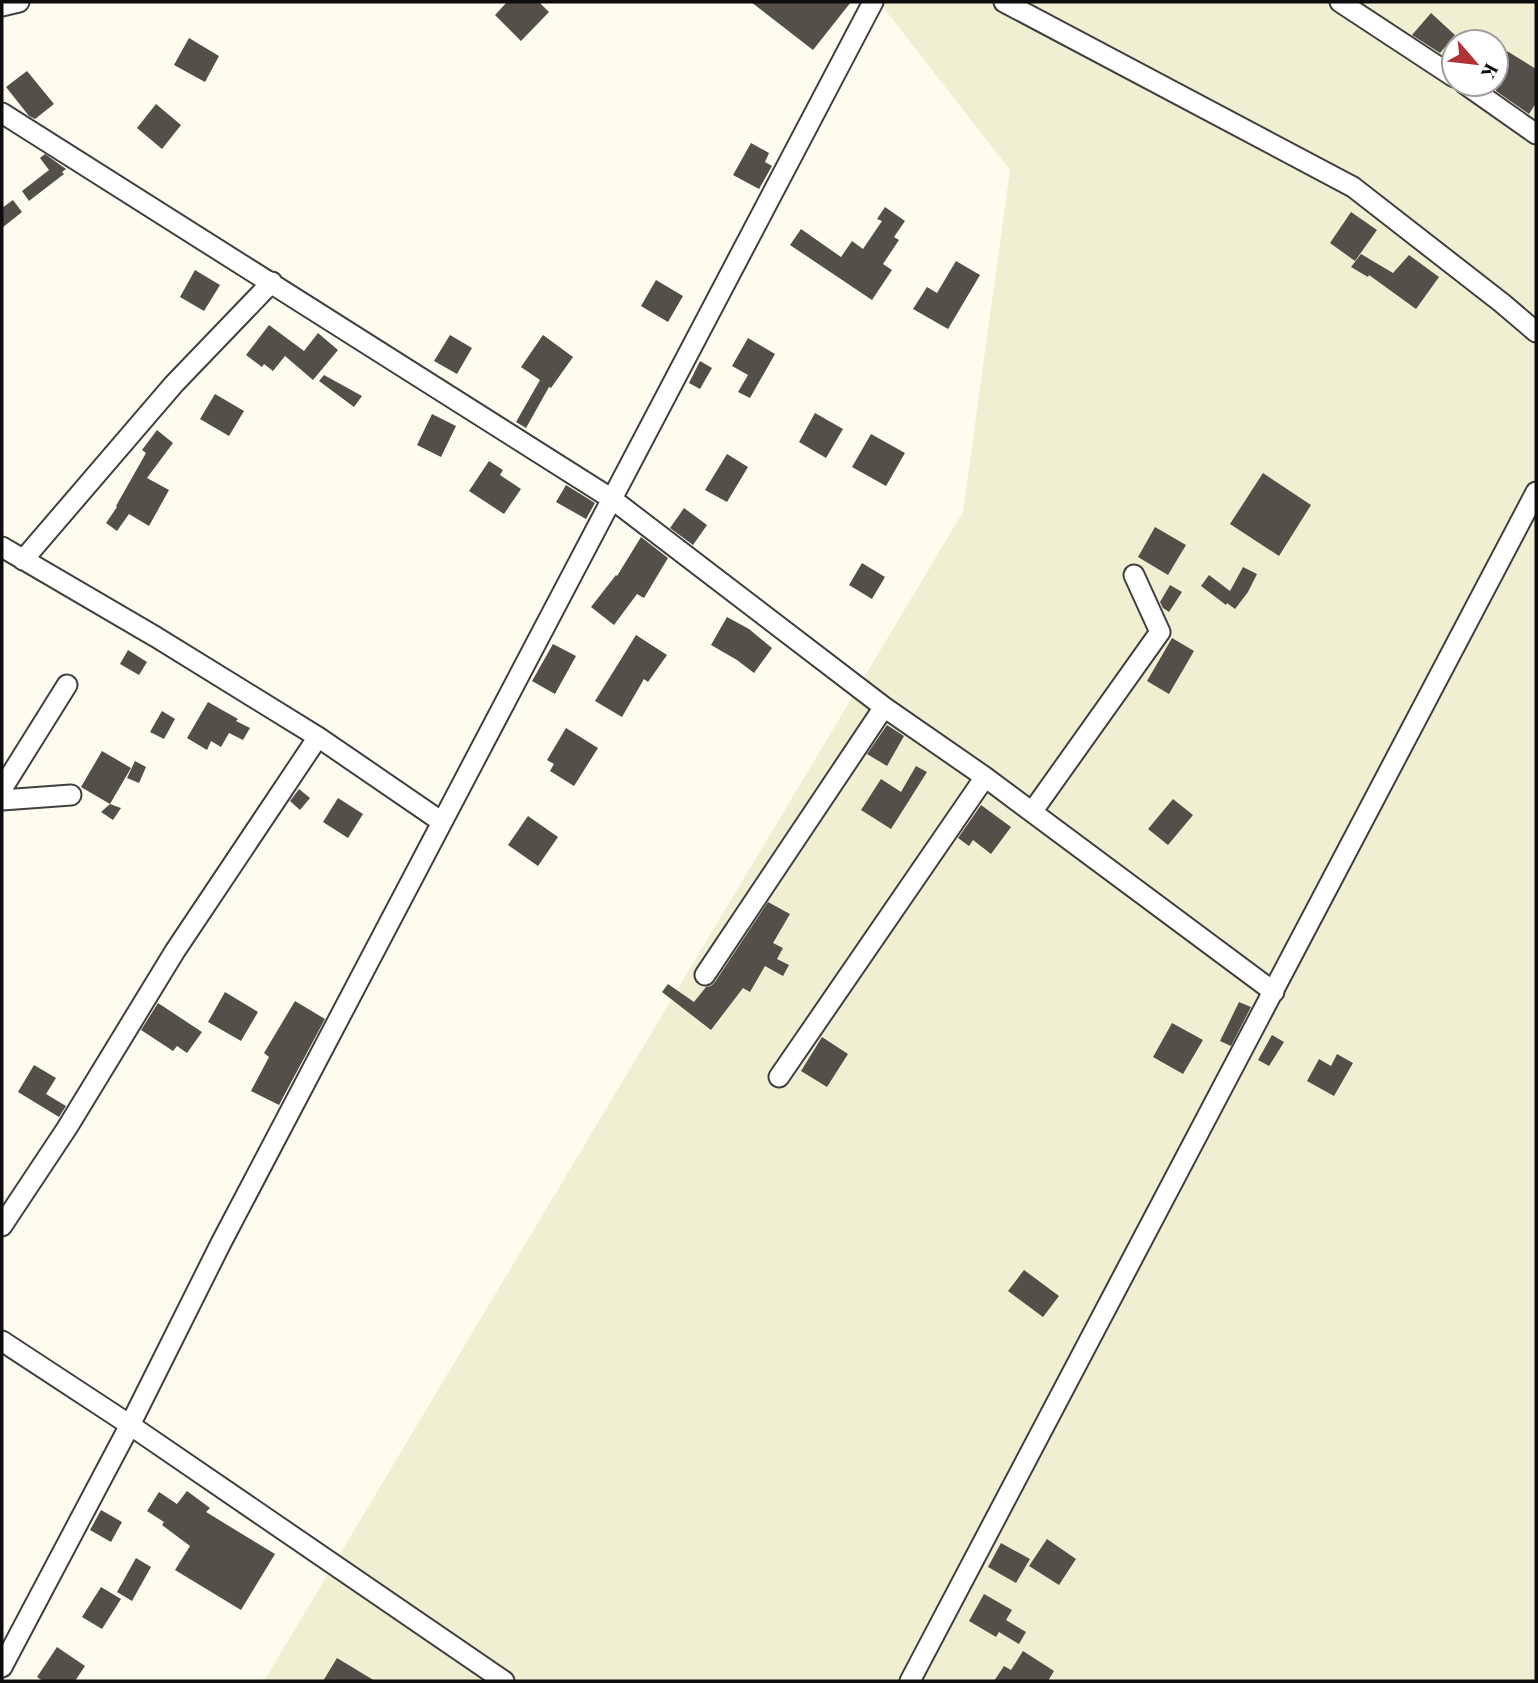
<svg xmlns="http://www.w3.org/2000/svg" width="1538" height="1683" font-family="'Playfair Display',serif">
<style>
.farmland{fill:#f1efd1;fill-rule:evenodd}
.building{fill:#554f4a}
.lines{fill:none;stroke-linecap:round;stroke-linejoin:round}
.minor-casing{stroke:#404040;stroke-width:23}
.minor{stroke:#fff;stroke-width:19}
</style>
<rect width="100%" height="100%" fill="#fefbef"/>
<!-- farmland -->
<path class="farmland" d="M879 2H1536V1681H264L963 512 1010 170ZM1454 42H1496V84H1454Z"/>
<!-- building -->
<path class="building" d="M507 2H539L549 12 521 41 495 15Z
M751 2H851L813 50Z
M1431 13 1455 35 1440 53 1412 35Z
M189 38 219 56 205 82 174 65Z
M1507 51 1536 69V103L1529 114 1496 91V70Z
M27 71 54 104 35 119 29 116 6 87Z
M156 104 181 125 162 149 137 128Z
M751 143 769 153 765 162 772 166 759 189 733 175Z
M45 154 66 169 62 172 64 174 29 201 22 191 49 170 40 158Z
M13 200 22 212 2 228V208Z
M885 207 905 221 894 237 899 240 883 264 892 270 872 300 790 245 801 229 841 257 852 241 863 249 882 221 877 219Z
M1351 212 1377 230 1355 261 1330 243Z
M1361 254 1393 273 1409 255 1439 277 1416 309 1369 275 1368 277 1351 267Z
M956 261 980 275 948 329 913 309 927 287 937 293Z
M195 270 220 285 204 311 180 297Z
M656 280 683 296 668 322 641 306Z
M269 325 304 351 318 333 338 350 313 380 285 356 273 371 264 364 262 367 246 355Z
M450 335 472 348 457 374 434 361Z
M543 335 573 357 551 388 549 387 526 428 516 422 540 380 521 367Z
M748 338 775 354 750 398 738 392 748 375 732 366Z
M700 361 712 368 700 389 689 383Z
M324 375 362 396 354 407 319 381Z
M215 394 244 411 229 436 200 419Z
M815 413 843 429 826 458 799 442Z
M432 414 456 426 441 457 417 445Z
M157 430 173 443 147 478 169 490 149 526 129 514 117 531 106 523 117 507 116 506 146 453 142 450Z
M871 434 905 453 886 486 852 467Z
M727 454 748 467 727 502 705 490Z
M489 461 503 470 500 475 521 489 504 514 469 491Z
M1263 473 1311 505 1279 556 1230 524Z
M566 485 595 503 586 519 556 502Z
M684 508 707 525 693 545 670 528Z
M1155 527 1186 545 1168 575 1138 557Z
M641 537 668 558 644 598 637 594 614 625 591 607 616 575 617 576Z
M862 563 885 577 872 599 849 585Z
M1243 567 1257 574 1248 592 1235 609 1227 603 1226 605 1201 586 1209 575 1230 591Z
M1170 585 1182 592 1169 612 1163 608 1160 602Z
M727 617 749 629 772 648 754 673 737 660 711 645Z
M636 635 667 655 648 682 644 679 622 717 595 701Z
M1172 638 1194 651 1169 694 1147 681Z
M553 644 576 656 555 694 532 681Z
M128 650 147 662 139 675 120 664Z
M208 702 238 719 236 721 250 728 243 740 229 733 221 747 211 741 207 750 187 738Z
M162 711 175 719 164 739 150 732Z
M887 725 904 736 887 766 867 754Z
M566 728 598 748 574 786 550 771 554 764 547 760Z
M102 751 131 768 110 804 81 787Z
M135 761 146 767 139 783 127 778Z
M916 766 927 772 891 829 861 810 881 779 901 792Z
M299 789 310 798 300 810 290 801Z
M338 798 363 814 348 838 323 822Z
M1173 799 1193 815 1168 845 1148 829Z
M110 804 121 808 113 820 101 812Z
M981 805 1011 827 991 854 973 840 969 846 958 838Z
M528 816 558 837 538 866 508 845Z
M768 902 790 914 773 943 783 948 777 959 789 965 783 976 765 966 750 992 743 988 711 1030 662 992 668 984 694 1002 706 987 711 986 715 982Z
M225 992 258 1012 241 1041 208 1022Z
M295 1001 325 1019 279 1105 251 1091 269 1057 264 1053Z
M1239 1002 1251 1007 1231 1046 1220 1041Z
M158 1003 202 1032 187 1053 177 1046 173 1051 141 1030Z
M1172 1023 1203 1040 1183 1074 1153 1057Z
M1272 1035 1284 1042 1269 1066 1258 1060Z
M822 1037 848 1054 827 1087 801 1071Z
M1337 1054 1353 1063 1334 1096 1307 1081 1319 1059 1331 1066Z
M34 1065 56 1078 46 1094 66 1106 59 1117 18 1092Z
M1024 1270 1059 1296 1043 1317 1008 1291Z
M187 1491 210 1508 206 1512 275 1554 241 1610 175 1570 190 1546 162 1525 164 1522 147 1511 159 1492 177 1504Z
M101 1510 122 1522 111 1542 90 1530Z
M1047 1539 1076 1559 1059 1585 1029 1566Z
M1001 1543 1030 1559 1016 1583 988 1567Z
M136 1558 151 1567 132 1601 117 1592Z
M101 1587 121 1599 102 1629 82 1617Z
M984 1594 1012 1610 1006 1620 1026 1632 1019 1644 999 1632 996 1637 969 1621Z
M57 1647 85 1666 75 1681H43L37 1677Z
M1023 1651 1054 1671 1048 1681H994L1004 1666 1011 1670Z
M337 1658 375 1681H323Z"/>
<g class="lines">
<defs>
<path id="minor" d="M1004 2 1353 187 1502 303 1536 332
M1340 2 1454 77
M2 6 19 2
M1465 84 1536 134
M2 113 612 499 884 707 985 777 1274 992
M2 547 156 637 318 737 442 822
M23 560 174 384 272 282
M2 789 67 685
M2 800 71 795
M1032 812 1160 632 1134 575
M705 975 884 707
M779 1077 985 777
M2 1226 67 1128 175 951 318 737
M2 1341 130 1425 504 1681
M2 1667 130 1425 221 1243 873 2
M910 1681 1536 492"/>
</defs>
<!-- minor casing -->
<use href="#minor" class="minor-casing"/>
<!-- minor -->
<use href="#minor" class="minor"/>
</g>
<!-- border -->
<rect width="1538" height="1683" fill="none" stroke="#0d0d0d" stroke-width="7"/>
<!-- north arrow -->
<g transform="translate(1475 63) rotate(118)"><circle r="33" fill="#ffffff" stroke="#9e9e9e" stroke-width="2"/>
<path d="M0-5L12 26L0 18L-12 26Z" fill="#b13134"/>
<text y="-10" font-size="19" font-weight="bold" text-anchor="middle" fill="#0d0d0d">K</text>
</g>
</svg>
